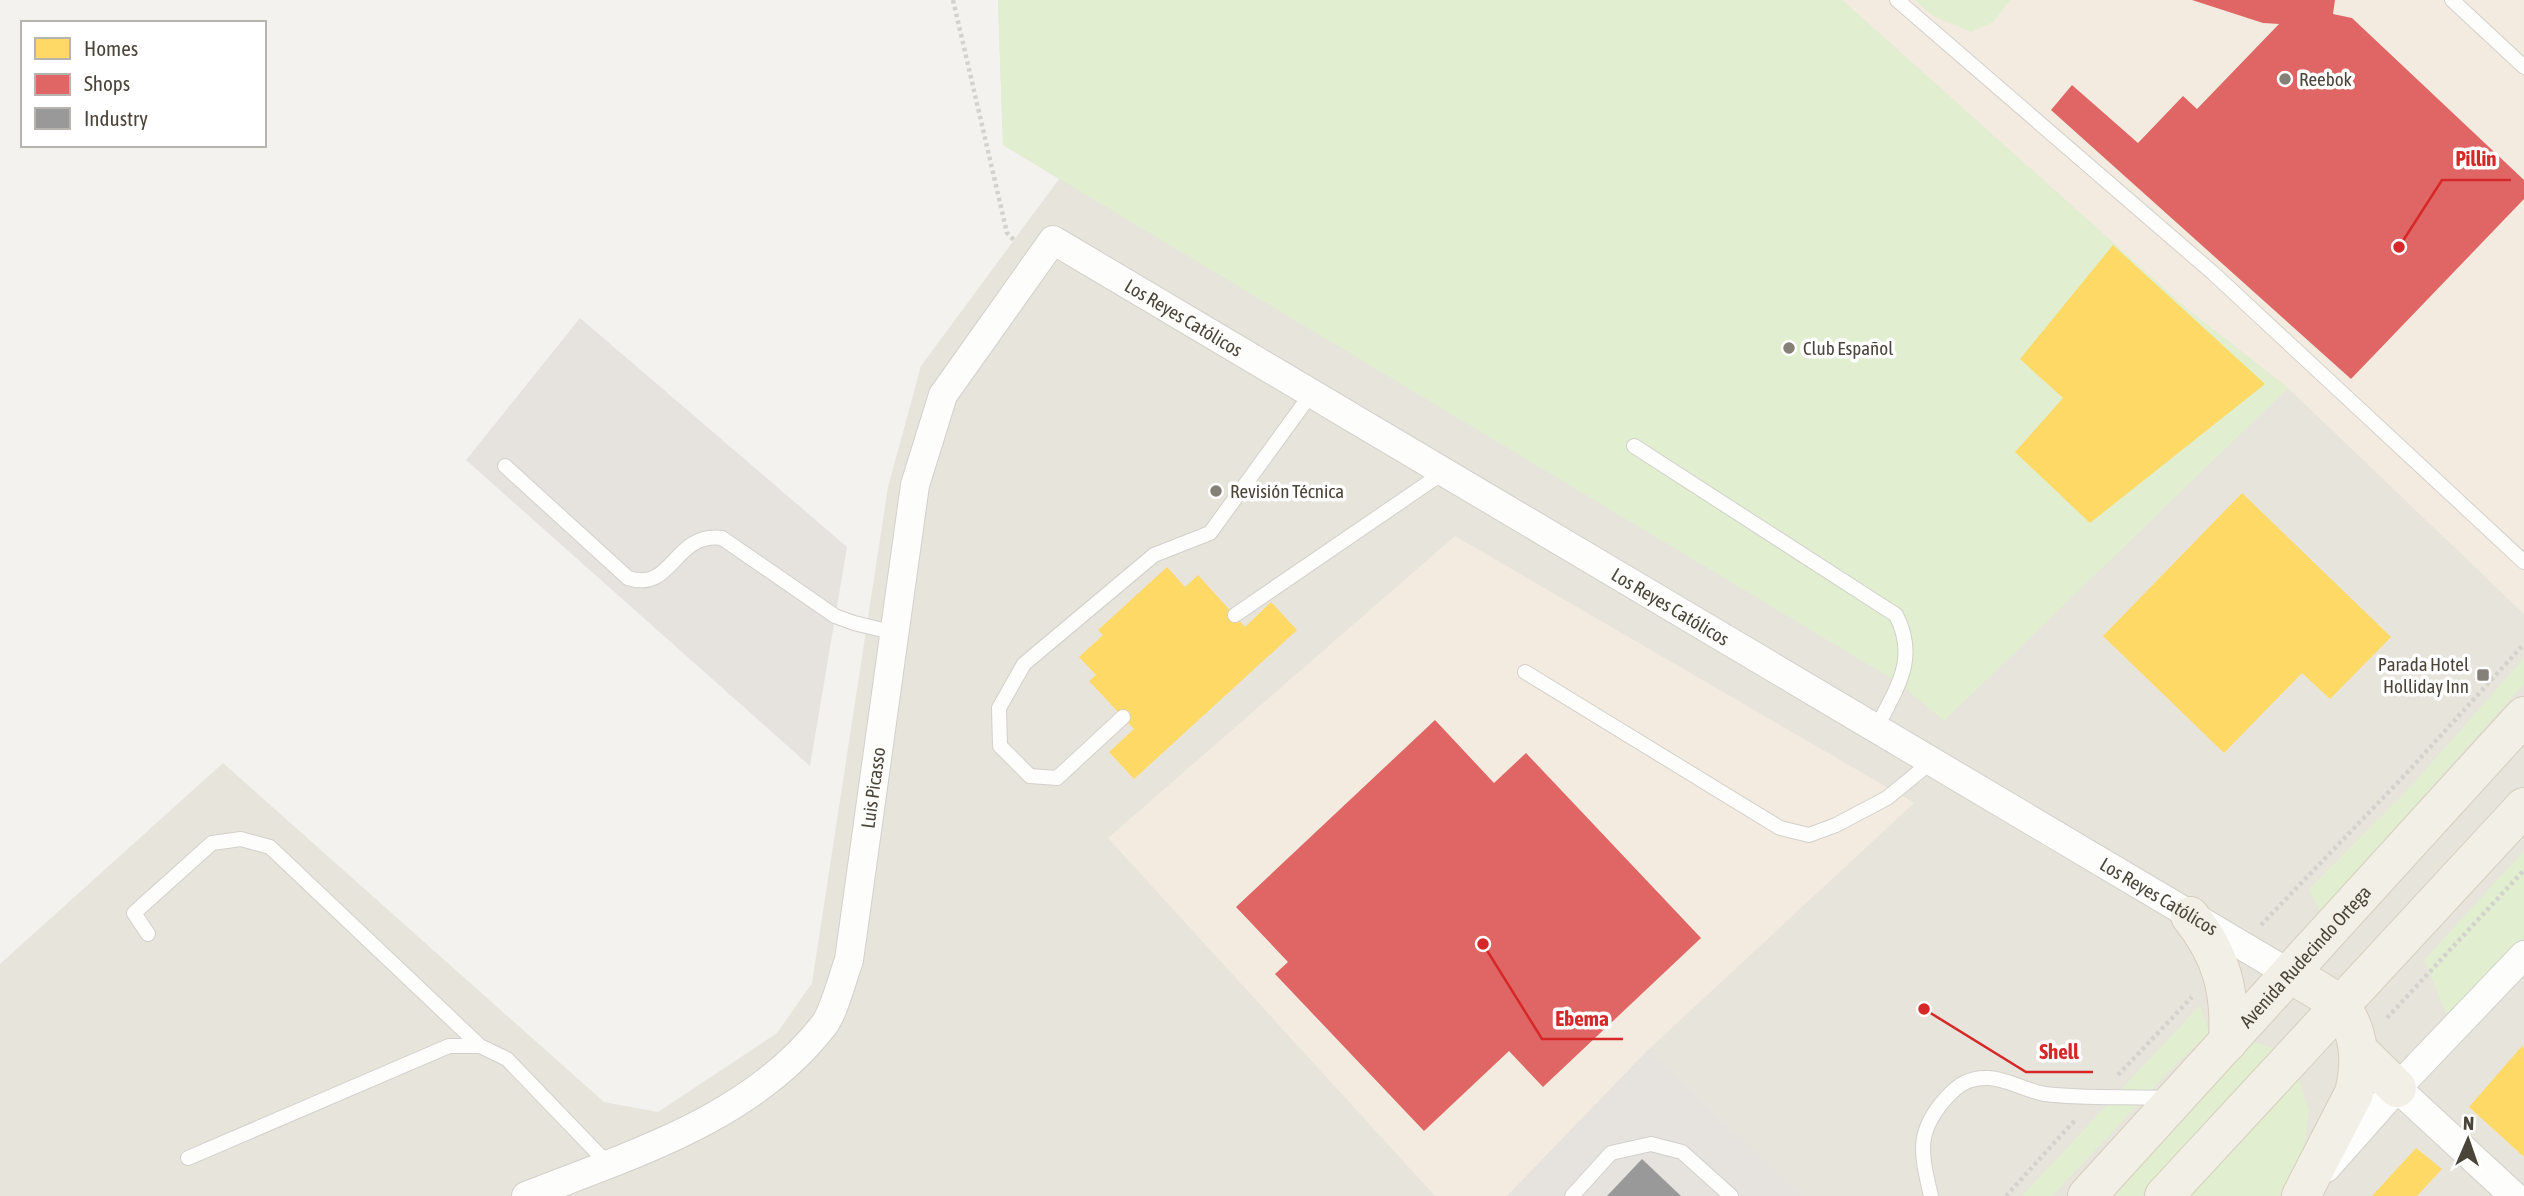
<svg xmlns="http://www.w3.org/2000/svg" width="2524" height="1196" font-family="'Asap Condensed',sans-serif">
<style>
.residential{fill:#e7e4dc}
.commercial{fill:#f3ebdf}
.industrial{fill:#e6e2de}
.green{fill:#e1eecf}
.homes{fill:#ffd966}
.shops{fill:#e06666}
.industry{fill:#999}
.lines{fill:none;stroke-linecap:round;stroke-linejoin:round}
.service-casing{stroke:#d2d0cb;stroke-width:16}
.minor-casing{stroke:#d2d0cb;stroke-width:30}
.primary-casing{stroke:#d6cebb;stroke-width:40}
.path{stroke:#d3d2cc;stroke-width:4.5;stroke-dasharray:3.5 3.5;stroke-linecap:butt}
.service{stroke:#fdfdfc;stroke-width:14}
.minor{stroke:#fdfdfc;stroke-width:28}
.primary{stroke:#f2efe6;stroke-width:38}
.poi-dot{fill:#868178;stroke:#fff;stroke-width:2.5}
.labels{text-anchor:middle;stroke-width:7;stroke-linejoin:round;paint-order:stroke}
.poi-label{font-size:19px;fill:#4b4439;stroke:#fff;text-anchor:start}
.street-label{font-size:19px;fill:#4b4439;stroke:#fff}
.leader{fill:none;stroke:#d62828;stroke-width:2.5}
.callout-dot{fill:#d62828;stroke:#fff;stroke-width:2.5}
.callout-label{font-size:21px;text-anchor:middle;font-weight:bold;fill:#d62828;stroke:#fff;stroke-width:7;stroke-linejoin:round;paint-order:stroke}
</style>
<rect width="100%" height="100%" fill="#f4f2ee"/>
<!-- residential -->
<path class="residential" d="M998 0H2524V1196H0V964L223 763 604 1102 658 1112 777 1033 812 983 888 487 921 366 1059 179 1003 145Z"/>
<!-- commercial -->
<path class="commercial" d="M1842 0H2524V614L2288 388 2186 308Z
M1455 536 1914 803 1648 1050 1507 1196H1435L1108 838Z"/>
<!-- industrial -->
<path class="industrial" d="M580 318 847 547 810 766 466 460Z
M1648 1050 1801 1196H1507Z"/>
<!-- green -->
<path class="green" d="M998 0H1842L2186 308 2288 388 1944 721 1899 683 1003 145Z
M1914 0H2010L1993 22 1971 32 1933 16Z
M2524 658V684L2320 911 2309 889 2413 784Z
M2524 851V938L2448 1018 2424 960Z
M2200 1005 2209 1033 2173 1067 2052 1196H2022Z
M2251 1041 2275 1049 2142 1196H2113Z
M2299 1079 2309 1112 2300 1173 2280 1196H2187Z"/>
<!-- homes -->
<path class="homes" d="M2113 245 2265 384 2090 523 2015 452 2063 398 2020 359Z
M2242 493 2391 637 2330 699 2302 673 2224 753 2103 636Z
M1167 567 1185 587 1198 575 1245 627 1271 602 1297 630 1134 779 1109 752 1134 729 1089 681 1096 675 1079 657 1103 635 1098 630Z
M2522 1046 2524 1049V1157L2469 1107Z
M2416 1148 2442 1169 2417 1196H2372Z"/>
<!-- shops -->
<path class="shops" d="M2192 0H2335L2333 14 2352 18 2524 180V199L2351 379 2051 110 2072 85 2138 143 2183 96 2197 109 2279 24 2263 23Z
M1435 720 1494 783 1526 753 1701 938 1543 1087 1509 1051 1424 1131 1275 974 1288 962 1236 907Z"/>
<!-- industry -->
<path class="industry" d="M1642 1159 1681 1196H1607Z"/>
<g class="lines">
<defs>
<path id="service" d="M1897 0 2213 273 2524 562
M2452 0 2524 67
M1634 446 1896 615C1919 660 1896 688 1876 729
M505 466 628 578C673 593 673 532 722 538L835 616 854 623 895 633
M1235 615 1444 472
M1525 672 1780 828 1809 835 1836 825 1887 798 1931 762
M1123 717 1057 778 1030 776 1000 746 999 708 1024 664 1154 555 1210 533 1311 394
M148 934 134 913 212 843 241 839 270 847 480 1046
M188 1158 449 1046H480L507 1059 608 1164
M1572 1196 1611 1153 1651 1144 1682 1152 1731 1196
M1931 1196C1921 1153 1915 1132 1947 1097 1959 1084 1970 1077 1989 1078 2008 1079 2026 1091 2045 1094 2085 1099 2128 1096 2168 1098"/>
<g id="minor">
<path d="M2397 1088 2514 1196"/>
<path d="M2326 1168 2397 1088 2524 955"/>
<path id="s1" d="M526 1196C633 1154 751 1119 824 1025 834 1012 843 976 849 960L915 485 943 395 1053 240 2290 974"/>
</g>
<g id="primary">
<path d="M2190 916C2222 956 2231 992 2228 1042"/>
<path d="M2290 974C2305 983 2331 996 2341 1008 2361 1032 2361 1065 2354 1093L2301 1196"/>
<path d="M2358 1050 2397 1088"/>
<path id="s2" d="M2087 1196 2524 716"/>
<path d="M2164 1196 2524 807"/>
</g>
</defs>
<!-- service casing -->
<use href="#service" class="service-casing"/>
<!-- minor casing -->
<use href="#minor" class="minor-casing"/>
<!-- primary casing -->
<use href="#primary" class="primary-casing"/>
<!-- path -->
<path class="path" d="M953 0 1007 233 1016 242
M2261 925 2404 776 2524 644
M2387 1018 2524 870
M2118 1075 2192 997
M2006 1196 2076 1119"/>
<!-- service -->
<use href="#service" class="service"/>
<!-- minor -->
<use href="#minor" class="minor"/>
<!-- primary -->
<use href="#primary" class="primary"/>
</g>
<!-- markers -->
<g class="poi-dot">
<circle cx="2285" cy="79" r="7"/>
<circle cx="1789" cy="348" r="7"/>
<circle cx="1216" cy="491" r="7"/>
<rect x="2476" y="668" width="14" height="14" rx="3.5"/>
</g>
<g class="labels">
<!-- poi labels -->
<g class="poi-label">
<text x="2299" y="86">Reebok</text>
<text x="1803" y="355">Club Español</text>
<text x="1230" y="498">Revisión Técnica</text>
<text x="2469" y="671" text-anchor="end">Parada Hotel<tspan x="2469" dy="22">Holliday Inn</tspan></text>
</g>
<!-- street labels -->
<g class="street-label">
<text dy="7" stroke="none"><textPath href="#s1" startOffset="1334">Los Reyes Católicos</textPath></text>
<text dy="7" stroke="none"><textPath href="#s1" startOffset="1900">Los Reyes Católicos</textPath></text>
<text dy="7" stroke="none"><textPath href="#s1" startOffset="592">Luis Picasso</textPath></text>
<text dy="7" stroke="none"><textPath href="#s1" startOffset="2468">Los Reyes Católicos</textPath></text>
<text dy="7" stroke="none"><textPath href="#s2" startOffset="324">Avenida Rudecindo Ortega</textPath></text>
</g>
</g>
<!-- callouts -->
<path class="leader" d="M2399 247L2442 180H2511M1483 944L1542 1039H1623M1924 1009L2026 1072H2093"/>
<g class="callout-dot">
<circle cx="2399" cy="247" r="7"/>
<circle cx="1483" cy="944" r="7"/>
<circle cx="1924" cy="1009" r="7"/>
</g>
<g class="callout-label">
<text x="2476" y="166">Pillin</text>
<text x="1582" y="1026">Ebema</text>
<text x="2059" y="1059">Shell</text>
</g>
<!-- legend -->
<rect x="21" y="21" width="245" height="126" fill="#ffffff" stroke="#b7b4b0" stroke-width="2"/>
<rect x="35" y="38" width="35" height="21" fill="#ffd966" stroke="#b7b4b0" stroke-width="2"/>
<text x="84" y="56" font-size="21" fill="#4b4439">Homes</text>
<rect x="35" y="74" width="35" height="21" fill="#e06666" stroke="#b7b4b0" stroke-width="2"/>
<text x="84" y="91" font-size="21" fill="#4b4439">Shops</text>
<rect x="35" y="108" width="35" height="21" fill="#999999" stroke="#b7b4b0" stroke-width="2"/>
<text x="84" y="126" font-size="21" fill="#4b4439">Industry</text>
<!-- north arrow -->
<g transform="translate(2468 1140) rotate(2)" stroke="#ffffff" stroke-width="5" paint-order="stroke">
<path d="M0-5L12 26L0 18L-12 26Z" fill="#4b4439"/>
<text y="-10" font-size="19" font-weight="bold" text-anchor="middle" fill="#4b4439">N</text>
</g>
</svg>
